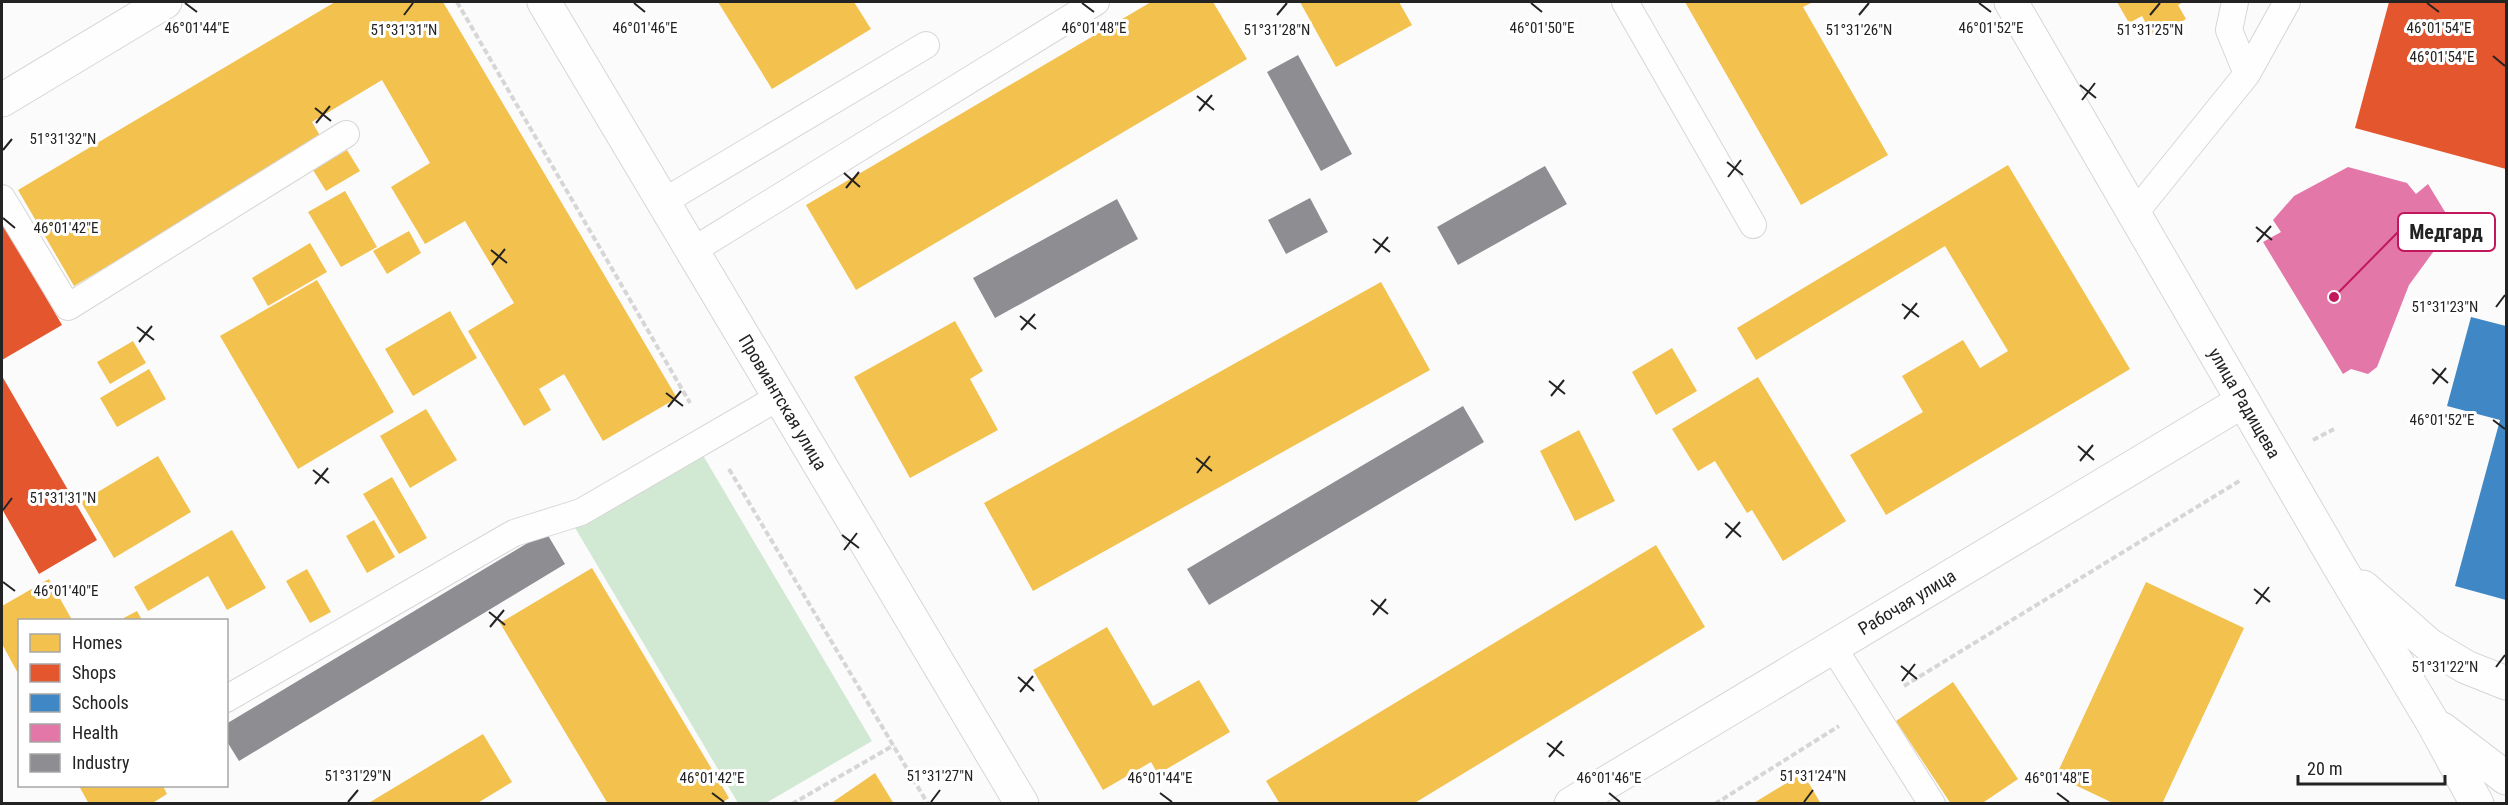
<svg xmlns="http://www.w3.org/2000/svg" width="2508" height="805" font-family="'Roboto Condensed',sans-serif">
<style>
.green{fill:#d1e8d3}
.homes{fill:#f2c14e}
.shops{fill:#e4572e}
.schools{fill:#3f88c5}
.health{fill:#e377a8}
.industry{fill:#8d8d92}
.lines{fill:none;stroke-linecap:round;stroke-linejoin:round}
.service-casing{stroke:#d7d6d7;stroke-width:28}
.minor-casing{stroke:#d7d6d7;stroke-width:35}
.tertiary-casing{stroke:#d7d6d7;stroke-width:35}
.primary-casing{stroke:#d7d6d7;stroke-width:35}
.path{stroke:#d7d6d7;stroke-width:4;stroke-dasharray:6 3;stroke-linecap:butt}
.service{stroke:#fffeff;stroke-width:26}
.minor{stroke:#fffeff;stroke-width:33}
.tertiary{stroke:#fffeff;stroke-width:33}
.primary{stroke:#fffeff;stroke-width:33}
.ticks{fill:none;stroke:#242324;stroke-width:2}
.labels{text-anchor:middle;stroke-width:6;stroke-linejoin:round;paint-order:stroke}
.street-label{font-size:18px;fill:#242324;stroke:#fff}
.ticks-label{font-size:15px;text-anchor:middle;fill:#242324;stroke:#fff;stroke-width:6;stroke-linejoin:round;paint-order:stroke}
.leader{fill:none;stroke:#c2185b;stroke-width:2}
.callout-dot{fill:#c2185b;stroke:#fff;stroke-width:2}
.callout{fill:#fff;stroke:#c2185b;stroke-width:2}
.callout-label{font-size:20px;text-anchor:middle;font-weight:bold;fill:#242324}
</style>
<rect width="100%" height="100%" fill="#fcfbfc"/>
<!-- green -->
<path class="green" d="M701 452 872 741 766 803H738L574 526Z"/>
<!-- homes -->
<path class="homes" d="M335 2H443L677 398 603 441 564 374 539 389 551 410 524 426 468 331 514 303 465 221 425 244 391 187 430 163 382 80 312 122 322 139 74 286 18 190Z
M718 2H854L871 29 772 89Z
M1151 2H1213L1247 59 856 290 806 205Z
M1300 2H1399L1412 25 1336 67Z
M1685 2H1813L1803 7 1888 155 1801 205Z
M2117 2H2184L2178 5 2186 19 2154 38 2142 16 2129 23Z
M347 150 360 171 326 191 313 170Z
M2008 165 2130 369 1886 515 1850 455 1923 412 1902 376 1963 340 1980 368 2008 351 1945 246 1756 360 1737 328Z
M345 191 377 247 341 267 308 212Z
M409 231 421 253 387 274 373 251Z
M310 243 327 272 268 306 252 278Z
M317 280 394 412 298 469 220 336Z
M1381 282 1430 370 1033 591 984 503Z
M450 311 477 358 413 396 385 349Z
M955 321 983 371 970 379 998 430 910 478 854 377Z
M133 341 146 363 110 384 97 362Z
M1672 348 1697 391 1656 415 1632 372Z
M149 369 166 399 117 427 100 398Z
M1758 377 1846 521 1783 561 1752 510 1747 513 1715 461 1698 471 1672 429Z
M426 409 457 460 410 488 380 436Z
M1579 430 1615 501 1575 521 1540 451Z
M158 456 191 512 114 558 81 502Z
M392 477 427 538 399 554 363 494Z
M374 520 395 557 367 573 346 536Z
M232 530 266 588 227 610 208 576 148 611 134 587Z
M1656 545 1705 627 1413 804H1280L1266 781Z
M592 568 729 798 720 804H608L500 623Z
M307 569 331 612 310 623 286 581Z
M49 579 72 620H20V677L2 644V606Z
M2146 582 2244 628 2162 804H2115L2056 776Z
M137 611 142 620H120Z
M1107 627 1153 706 1199 680 1230 732 1158 774 1151 762 1103 790 1033 670Z
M1953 682 2018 779 1981 804H1951L1896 721Z
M483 734 512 782 476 804H367Z
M875 773 894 804H830Z
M1803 773 1821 804H1752Z
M79 786H163L167 794 151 804H89Z"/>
<!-- shops -->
<path class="shops" d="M2389 2H2506V169L2355 128Z
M2 222 62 325 2 360Z
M2 376 97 540 39 574 2 509Z"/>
<!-- schools -->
<path class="schools" d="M2471 317 2506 326V600L2455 586 2500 420 2447 406Z"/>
<!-- health -->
<path class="health" d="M2348 167 2407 183 2416 194 2428 184 2453 225 2409 285 2377 367 2368 374 2351 369 2343 374 2263 242 2281 232 2273 220 2294 196Z"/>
<!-- industry -->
<path class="industry" d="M1298 55 1352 154 1321 171 1267 72Z
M1545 166 1567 204 1458 265 1437 227Z
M1310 198 1328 232 1286 254 1268 220Z
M1117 199 1138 239 995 318 973 278Z
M1463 406 1484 442 1209 605 1187 569Z
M546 532 565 564 239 761 226 740V724Z"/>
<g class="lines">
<defs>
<path id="service" d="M1625 2 1753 225
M2235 2 2229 30 2247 74
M2 198 68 307 346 134
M663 202 926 45
M2134 214 2247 74 2287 2
M692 251 1096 2
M1833 647 1932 804
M226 699 514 533 581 512 779 397"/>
<g id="minor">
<path id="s1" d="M544 2 1022 804"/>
</g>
<g id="tertiary">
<path d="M2 100 165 2"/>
<path id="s2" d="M1571 804 2243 401"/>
</g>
<g id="primary">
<path id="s3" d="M2011 2 2339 566 2433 723 2477 804"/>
<path d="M2363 587 2429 645 2466 667 2506 683"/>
<path d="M2442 729 2506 778"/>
</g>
</defs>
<!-- service casing -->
<use href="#service" class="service-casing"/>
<!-- minor casing -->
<use href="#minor" class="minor-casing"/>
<!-- tertiary casing -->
<use href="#tertiary" class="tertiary-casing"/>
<!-- primary casing -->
<use href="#primary" class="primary-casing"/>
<!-- path -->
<path class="path" d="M457 2 690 403
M2313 440 2334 429
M729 469 928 804
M1904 686 2241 480
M792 804 894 745
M1715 804 1839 726"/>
<!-- service -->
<use href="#service" class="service"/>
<!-- minor -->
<use href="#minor" class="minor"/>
<!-- tertiary -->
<use href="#tertiary" class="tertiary"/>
<!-- primary -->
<use href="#primary" class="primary"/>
</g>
<!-- ticks -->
<path class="ticks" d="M185 3 197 12M634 3 645 12M1082 3 1094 12M1531 3 1542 12M1979 3 1991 12M2427 3 2439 12M404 15 413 3M1277 15 1287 3M1859 15 1869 3M2150 15 2160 3M2493 56 2505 66M2080 85 2096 98M1197 96 1214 110M2082 100 2095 83M315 108 331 121M1199 111 1212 95M316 123 330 106M3 150 12 139M1727 162 1743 175M844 173 860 187M1728 177 1741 160M846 188 859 172M3 218 15 228M2256 227 2272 240M1373 239 1390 252M2257 242 2271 226M491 250 507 263M1375 253 1388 237M492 265 505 249M1902 304 1919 317M2496 307 2505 295M1020 316 1036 329M1904 319 1917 303M137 327 154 340M1021 330 1035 314M139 342 152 326M2432 369 2448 383M1549 381 1565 394M2433 384 2446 368M666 393 683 406M1551 396 1564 380M668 407 681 391M2493 420 2505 429M2078 446 2094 460M1196 458 1212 471M2080 461 2093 445M313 470 329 483M1197 473 1210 456M315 484 328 468M3 510 12 498M1725 523 1741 537M842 535 859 548M1726 538 1740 522M844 550 857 533M3 582 15 591M2254 589 2270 602M1371 600 1388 614M2256 604 2269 587M489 612 505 625M1373 615 1386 599M490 627 504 610M1901 666 1917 679M2496 667 2505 655M1018 677 1034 691M1902 681 1915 664M1020 692 1033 676M1547 743 1564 756M1549 757 1562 741M712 793 724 802M1160 793 1172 802M1609 793 1620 802M2057 793 2069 802M348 802 358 790M931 802 940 790M1804 802 1813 790"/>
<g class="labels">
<!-- street labels -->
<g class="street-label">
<text dy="6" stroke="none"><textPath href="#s1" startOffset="466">Провиантская улица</textPath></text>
<text dy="6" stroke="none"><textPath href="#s3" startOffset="464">улица Радищева</textPath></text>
<text dy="6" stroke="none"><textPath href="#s2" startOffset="392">Рабочая улица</textPath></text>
</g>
</g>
<g class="ticks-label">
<text x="2439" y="33">46°01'54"E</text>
<text x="197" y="33">46°01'44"E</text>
<text x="645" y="33">46°01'46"E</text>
<text x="1094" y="33">46°01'48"E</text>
<text x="1542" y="33">46°01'50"E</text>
<text x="1991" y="33">46°01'52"E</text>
<text x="404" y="35">51°31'31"N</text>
<text x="1277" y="35">51°31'28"N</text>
<text x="1859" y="35">51°31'26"N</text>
<text x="2150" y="35">51°31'25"N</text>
<text x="2442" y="62">46°01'54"E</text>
<text x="63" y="144">51°31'32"N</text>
<text x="66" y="233">46°01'42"E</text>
<text x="2445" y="312">51°31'23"N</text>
<text x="2442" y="425">46°01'52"E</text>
<text x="63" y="503">51°31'31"N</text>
<text x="66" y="596">46°01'40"E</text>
<text x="2445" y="672">51°31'22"N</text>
<text x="358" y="781">51°31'29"N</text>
<text x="940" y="781">51°31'27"N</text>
<text x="1813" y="781">51°31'24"N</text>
<text x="712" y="783">46°01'42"E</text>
<text x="1160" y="783">46°01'44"E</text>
<text x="1609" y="783">46°01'46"E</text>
<text x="2057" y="783">46°01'48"E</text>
</g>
<!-- callouts -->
<path class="leader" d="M2334 297L2398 232"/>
<circle class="callout-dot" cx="2334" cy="297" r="6"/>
<rect class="callout" x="2398" y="213" width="97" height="38" rx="6"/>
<g class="callout-label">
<text x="2446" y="239">Медгард</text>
</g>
<!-- border -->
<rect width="2508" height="805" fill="none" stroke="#242324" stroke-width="6"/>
<!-- legend -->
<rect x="18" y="619" width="210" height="168" fill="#ffffff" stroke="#a7a7a7" stroke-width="1.5"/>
<rect x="30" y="634" width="30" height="18" fill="#f2c14e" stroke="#a7a7a7" stroke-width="1.5"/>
<text x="72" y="649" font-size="18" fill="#242324">Homes</text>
<rect x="30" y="664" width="30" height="18" fill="#e4572e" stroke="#a7a7a7" stroke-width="1.5"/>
<text x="72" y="679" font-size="18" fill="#242324">Shops</text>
<rect x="30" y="694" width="30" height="18" fill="#3f88c5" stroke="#a7a7a7" stroke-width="1.5"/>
<text x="72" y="709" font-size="18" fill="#242324">Schools</text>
<rect x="30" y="724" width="30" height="18" fill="#e377a8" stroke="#a7a7a7" stroke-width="1.5"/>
<text x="72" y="739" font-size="18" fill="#242324">Health</text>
<rect x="30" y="754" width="30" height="18" fill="#8d8d92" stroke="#a7a7a7" stroke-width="1.5"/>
<text x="72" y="769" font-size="18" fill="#242324">Industry</text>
<!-- scale -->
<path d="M2298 775v9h147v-9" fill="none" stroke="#242324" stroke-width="3"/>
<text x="2307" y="775" font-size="18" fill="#242324" stroke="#ffffff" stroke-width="4.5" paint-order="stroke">20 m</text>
</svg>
